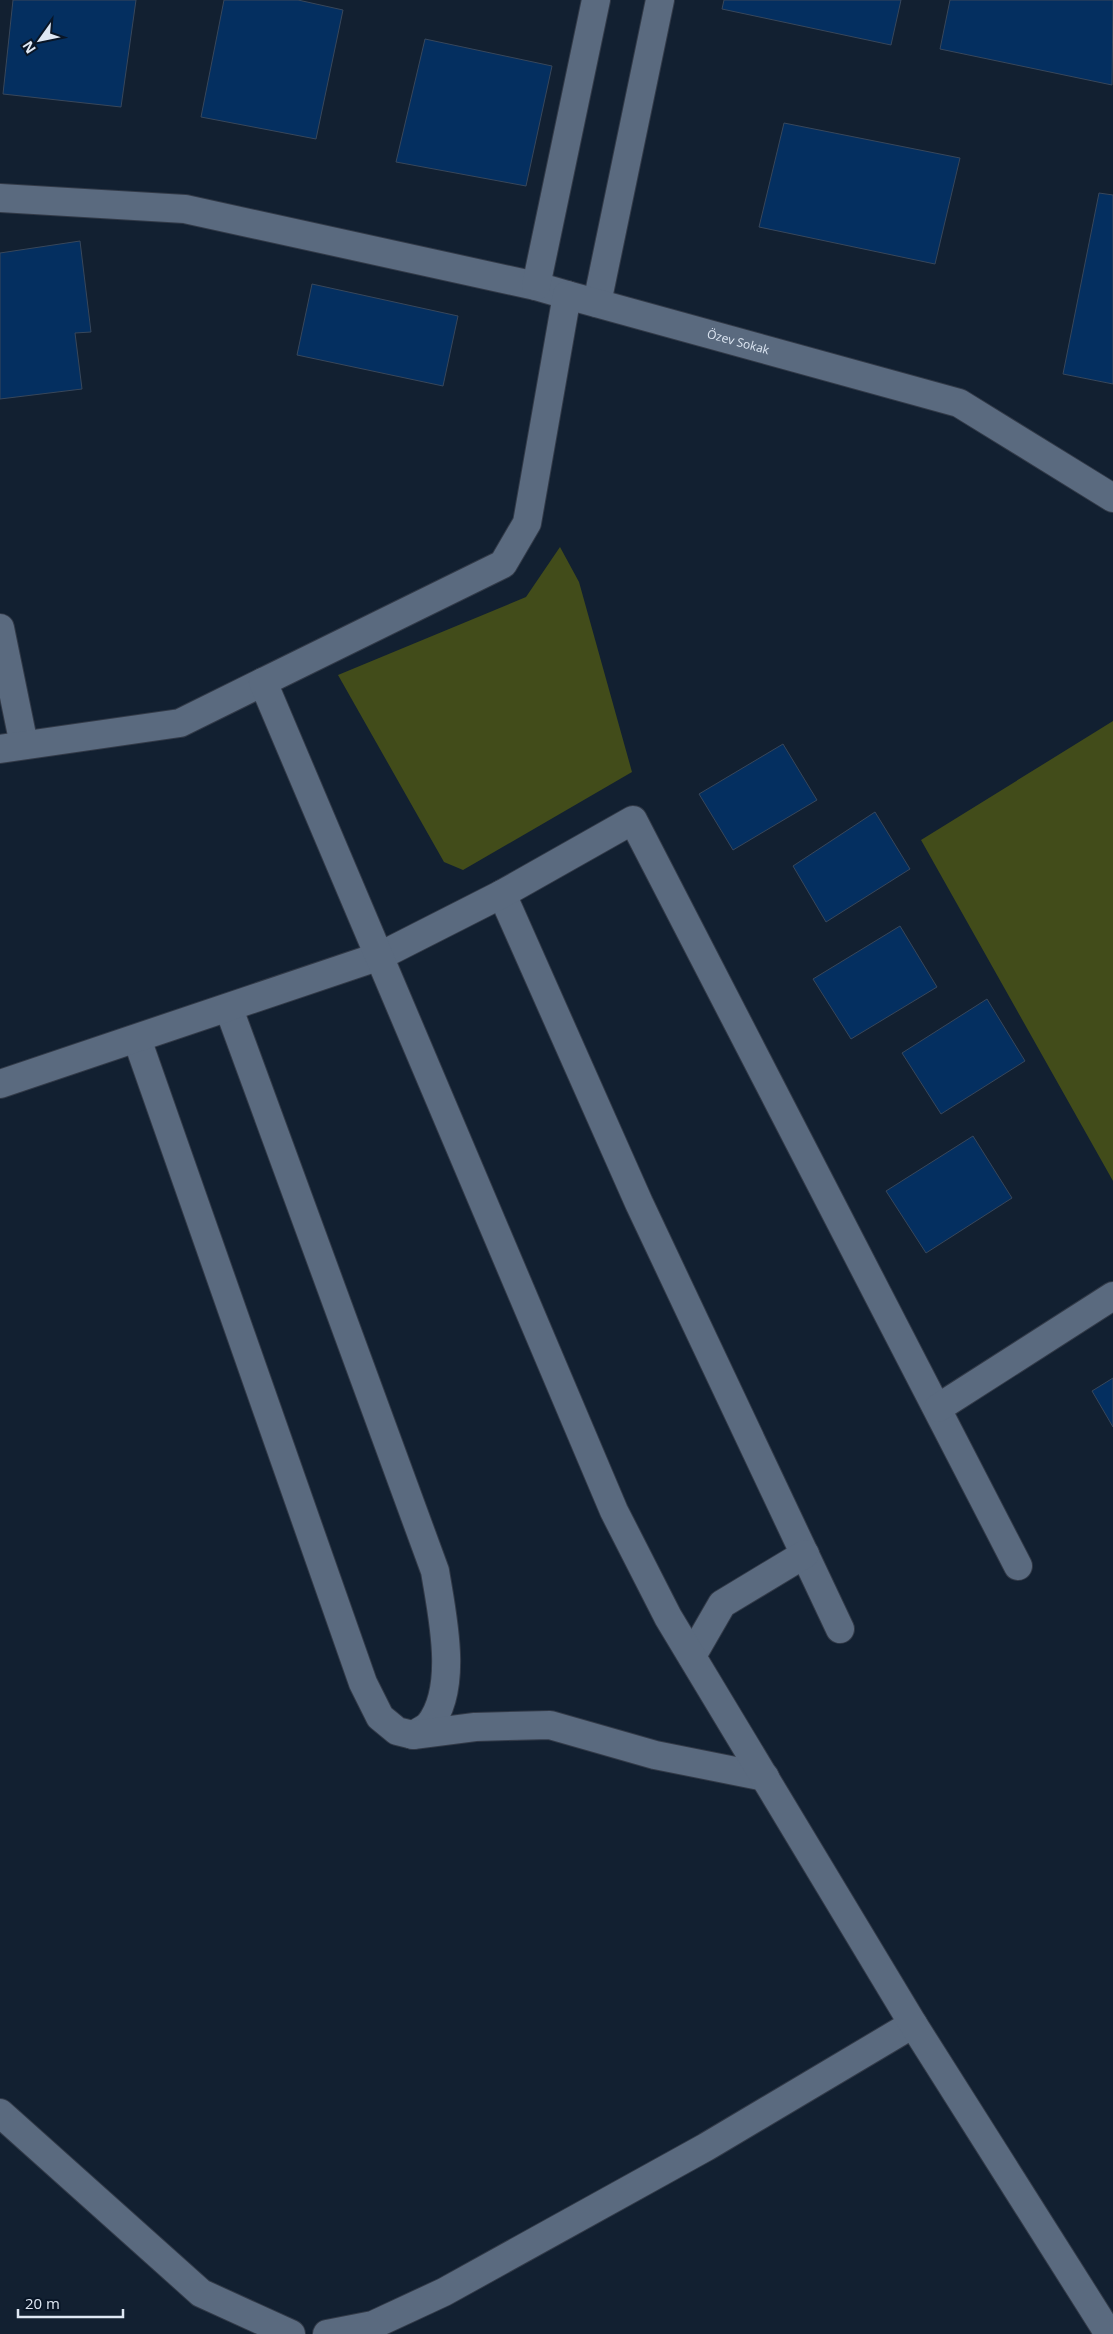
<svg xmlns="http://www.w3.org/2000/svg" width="1113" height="2334" font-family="'Open Sans',sans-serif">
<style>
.green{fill:#424c1a}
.building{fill:#042f60;stroke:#38475b}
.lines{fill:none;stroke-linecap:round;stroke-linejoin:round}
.street-casing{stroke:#323a48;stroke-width:30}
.street{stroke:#5a6a7f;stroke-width:28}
.labels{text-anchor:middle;stroke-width:4.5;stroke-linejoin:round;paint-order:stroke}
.street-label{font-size:12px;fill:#dfe8f4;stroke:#091627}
</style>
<rect width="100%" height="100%" fill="#122031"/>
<!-- green -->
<path class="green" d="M560 547 579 582 632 772 463 870 444 862 338 675 526 597Z
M1113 721V1181L921 840Z"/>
<!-- building -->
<path class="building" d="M13 0H136L121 107 3 94Z
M224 0H298L343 10 316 139 201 117Z
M724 0H901L891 45 722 9Z
M950 0H1113L1112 85 940 49Z
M425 39 552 66 526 186 396 162Z
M784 123 960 158 935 264 759 227Z
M1099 193 1113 195V384L1063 374Z
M80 241 91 332 75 333 82 389 0 399V253Z
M312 284 458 316 443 386 297 355Z
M783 744 817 800 733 850 699 794Z
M875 812 910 869 826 922 793 866Z
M900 926 937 987 851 1039 813 979Z
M987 999 1025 1061 941 1114 902 1053Z
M973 1136 1012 1198 926 1253 886 1191Z
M1113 1378V1427L1092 1391Z"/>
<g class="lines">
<defs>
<g id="street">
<path d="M0 198 185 209 536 286 567 295"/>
<path d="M536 286 596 0"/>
<path d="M597 303 660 0"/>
<path d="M0 628 24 745"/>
<path d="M0 749 180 723 263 682"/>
<path d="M502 894 639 1203 840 1629"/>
<path d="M229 1009 435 1571C442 1614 459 1688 429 1725 425 1729 418 1732 413 1735"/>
<path d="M137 1039 363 1683 380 1717 397 1731 413 1735 475 1727 550 1725 655 1755 765 1777"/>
<path d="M0 1084 380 956 502 894 633 820 1018 1566"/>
<path d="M938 1408 1113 1296"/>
<path d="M692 1656 722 1604 805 1554"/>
<path d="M0 2113 201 2293 291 2334"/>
<path d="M327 2334 373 2325 444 2292 706 2147 913 2024"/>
<path id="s1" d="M1109 2334 913 2024 668 1617 614 1511 263 682 503 564 527 523 567 295 959 403 1113 498"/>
</g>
</defs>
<!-- street casing -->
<use href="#street" class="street-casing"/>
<!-- street -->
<use href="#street" class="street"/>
</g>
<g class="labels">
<!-- street labels -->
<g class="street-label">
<text dy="4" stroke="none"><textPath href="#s1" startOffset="2585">Özev Sokak</textPath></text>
</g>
</g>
<!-- north arrow -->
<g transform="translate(40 40) rotate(237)" stroke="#091627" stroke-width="4" paint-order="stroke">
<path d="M0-4L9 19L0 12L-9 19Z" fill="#dfe8f4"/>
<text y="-8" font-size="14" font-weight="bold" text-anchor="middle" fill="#dfe8f4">N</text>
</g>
<!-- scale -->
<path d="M18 2309v8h105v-8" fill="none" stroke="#dfe8f4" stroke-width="2.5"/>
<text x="25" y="2309" font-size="15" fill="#dfe8f4" stroke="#091627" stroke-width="4" paint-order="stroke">20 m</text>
</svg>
